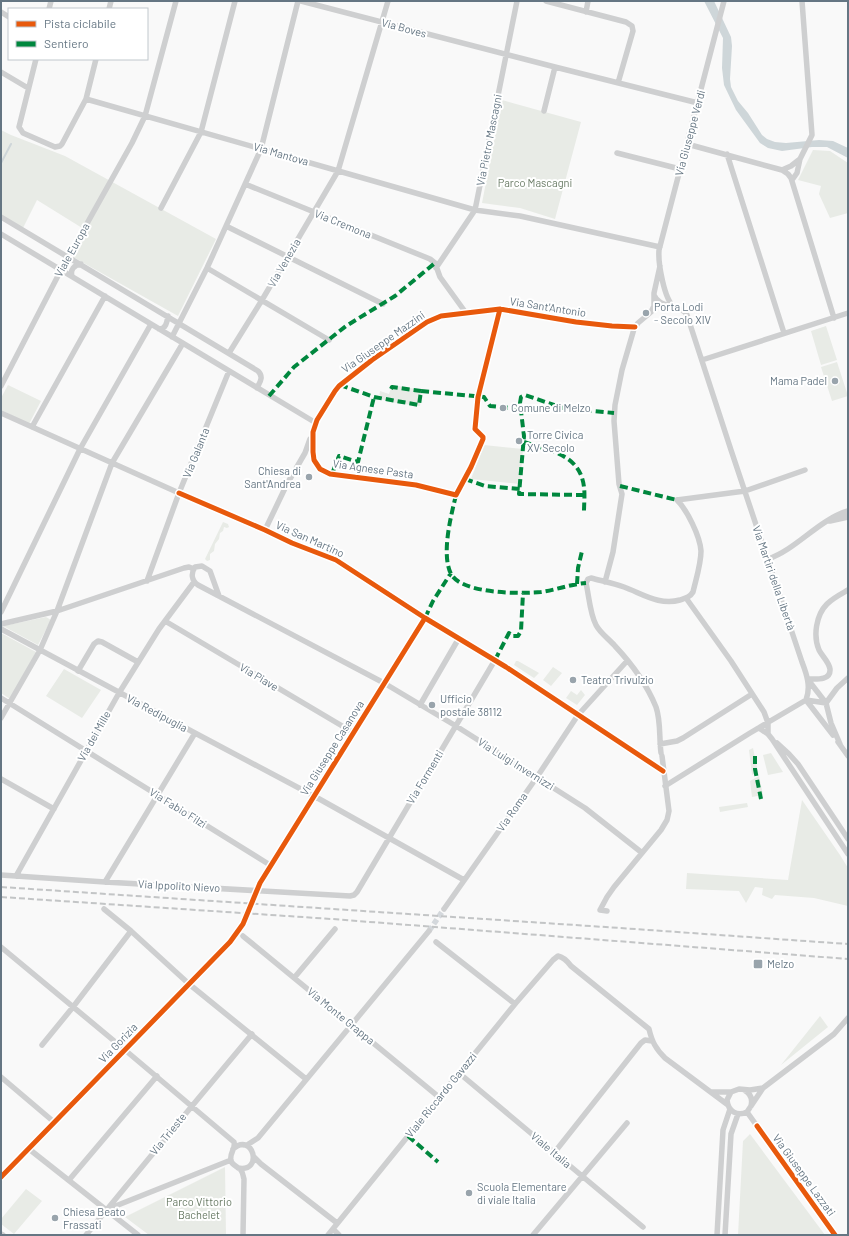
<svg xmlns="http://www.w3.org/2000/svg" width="849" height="1236" font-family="Barlow,sans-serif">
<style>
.green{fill:#e8ebe6}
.water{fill:#ced6d9}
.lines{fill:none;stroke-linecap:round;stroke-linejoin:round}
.stream{stroke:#ced6d9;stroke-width:2}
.street-tunnel{stroke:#d4d8dc;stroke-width:5.5;stroke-dasharray:5.5 3;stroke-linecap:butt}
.street{stroke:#cecfd0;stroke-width:5.5}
.rail{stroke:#c3c5c6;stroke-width:2;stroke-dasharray:6 3;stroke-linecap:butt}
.quiet{stroke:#00873e;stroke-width:4;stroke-dasharray:8 4;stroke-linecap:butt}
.cycleway-casing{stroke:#fff;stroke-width:8}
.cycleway{stroke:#e8590c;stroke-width:5}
.poi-dot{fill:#99a4ac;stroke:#fff;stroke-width:1.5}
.labels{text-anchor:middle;stroke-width:4;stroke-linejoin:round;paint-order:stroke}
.street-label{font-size:11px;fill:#657683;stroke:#fff}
.park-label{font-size:11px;fill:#687a64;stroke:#fff}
.poi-label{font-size:11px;fill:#657683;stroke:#fff;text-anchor:start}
</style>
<rect width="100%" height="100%" fill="#f9f9f9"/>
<!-- green -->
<path class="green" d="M502 100 581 122 555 219 520 208 482 203Z
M1 130 11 135 65 156 216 239 178 316 73 257 87 231 37 200 22 230 1 217Z
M813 150 830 151 848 163V213L830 218 819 194 821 186 798 180Z
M826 326 837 360 821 365 811 331Z
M837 362 848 396 832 401 821 367Z
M8 385 41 401 29 424 1 410V398Z
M392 385 422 390 420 406 389 402 379 398 380 391 389 394Z
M484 445 523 449 520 484 471 479Z
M223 522 228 524 229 527 227 528 224 527 223 531 220 533 219 539 215 544 214 551 210 554V560L207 561 205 559Z
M46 617 51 620 38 645 3 626Z
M1 633 36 652 10 699 1 693Z
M516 661H518L539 673 534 678 514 665Z
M553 667 562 673 551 686 543 680Z
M64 669 101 690 82 718 46 696Z
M581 690 585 695 577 705 566 698 571 691 577 695Z
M753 748 758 772 752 775 749 750Z
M771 753 783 772 768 775 763 755Z
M759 776 763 795 752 797 750 781Z
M802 800 840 855 848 868V906L814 898 775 895 772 899 762 895 763 888 755 887 746 903 739 891 686 889 687 873 788 880Z
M747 803 748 807 720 812 719 807Z
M820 1016 828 1027 781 1065Z
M750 1134 825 1235H738L743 1141Z
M225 1167 226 1235H149L125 1217Z
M26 1189 42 1201 14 1234 1 1224V1219Z"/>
<!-- water -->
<path class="water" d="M704 1H714L731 37 732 46 730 79 731 87 738 101 748 113 762 135 767 139 775 142 786 143 819 140 833 141 848 148V158L827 147H812L782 151 768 148 760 143 736 110 724 85 722 68 723 38Z"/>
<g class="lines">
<!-- stream -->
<path class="stream" d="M1 163 11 144"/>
<!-- street-tunnel -->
<path class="street-tunnel" d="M245 920 257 889
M429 931 444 909"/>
<!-- street -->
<path class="street" d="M301 1 555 67 698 103
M546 1 626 22 632 26 633 31 618 83
M49 9 51 1
M109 9 111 1
M1 12 9 17
M586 12 588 1
M36 59 19 127 23 133 55 147 60 146 62 144 86 99 96 59
M1 72 28 88
M86 99 475 210 520 216 660 247
M544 111 555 67
M687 144 782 170 788 174 791 178 834 318
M617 153 680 169
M727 154 784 333
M782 170 791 166 800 159 812 135 802 1
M792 180 797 173 800 159
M245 184 430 259 435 263 440 277 466 313
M161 208 201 132 235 1
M1 217 258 371C264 377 260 382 257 388
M226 226 383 304
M1 234 316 423
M207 268 329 340
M436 268 475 210 517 1
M72 276C70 270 74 265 81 264
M654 295C659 309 680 303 687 315L731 450 802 662C807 675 811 687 806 700L750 733 665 786
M674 307C664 299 658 263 659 250L724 1
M500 309 478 397 475 429 483 437V439L471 467 456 495 416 485 330 474 320 469 314 460 313 452V432L317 420 335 391 339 386 372 360 427 322 441 316 500 309 576 322 612 326 635 327
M159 329C166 329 167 322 168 316
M172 337 207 268 261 149 298 1
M229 353 262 300 338 171 388 1
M702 360 848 313
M1 386 61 270 132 143 145 116 176 1
M1 413 179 493 265 530 292 543 334 559 425 618 506 667 663 771
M32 427 105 296
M677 500 745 491 805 470
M830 521 848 517
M265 530 287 484 305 453 310 439
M768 559C797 549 818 520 848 511
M147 581 179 493 229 371
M605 582 613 552 622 494 619 484 614 421 615 405 622 370 634 329 638 323 651 312 654 306V293L660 266
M219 596 210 571 202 566 195 567C191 573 191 580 198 585L384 683 456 726 585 808 641 852
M686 598 731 661 764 712 768 723V734
M1 612 80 449 151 324
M165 621 354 733
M1 624 57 611 184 568 189 567 194 569
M1 629 195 733 314 796 464 880
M78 671 94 644 98 641 102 642 138 662
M808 679C815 679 831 681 830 669 829 662 822 656 819 650 813 636 816 615 827 604 833 598 841 594 848 590
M809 681 826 703 831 723 840 744
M1 698 270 865
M806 700 833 735
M806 700 826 703
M826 703 837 688 848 678
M420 705 459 638
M1 718 40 650 57 611 112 463 183 343
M759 728 768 734 772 739 848 854
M838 742 848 756
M777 743 789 754 798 764 848 839
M660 744 677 741 683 738 752 694
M661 753C659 738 661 721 656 707 647 685 631 663 615 646 609 639 600 633 596 625 590 614 589 596 586 583L588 579 591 578C602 581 613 583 624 587 643 594 660 606 680 600 686 598 690 597 693 592 696 579 701 564 701 551 700 536 687 510 677 500
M1 779 54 809
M1 875 105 882 350 896 354 895 357 892 495 660
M16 876 119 693 159 629 194 582
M105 882 195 733
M257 889 425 618
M104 909 131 931 189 984 306 1079
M444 909 537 777 578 715 627 661
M607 911 600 910 607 897 614 887 661 830 667 820 669 811 662 756
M243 936 439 1097
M436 942 515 1004
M1 947 125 1050 234 1142C236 1149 229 1153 231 1161 233 1166 237 1166 241 1170 243 1173 243 1176 244 1179L243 1235
M294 978 335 929
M42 1045 73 1007 131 931
M459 1073 643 1227
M1 1077 54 1122
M763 1088 750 1090 739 1089 731 1092 727 1100C728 1111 737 1117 747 1112L763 1088 834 1034 848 1018
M744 1090C750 1093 753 1098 751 1106
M711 1092H731
M747 1112 757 1126
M244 1145H247L258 1138 429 931
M29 1149 138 1235
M233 1149C253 1131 264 1173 238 1168
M554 1153 641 1043 645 1040 652 1041
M254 1157 261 1164 337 1223
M1 1177 227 945 239 930 245 920
M69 1180 157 1076
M108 1209 231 1160
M333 1229 339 1235
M1 1234 3 1235
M86 1235 192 1106 252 1034
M328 1235 459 1073 515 1004 553 960 558 956C564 957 568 962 571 966L649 1029C652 1042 656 1049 665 1058L728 1105
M533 1235 627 1123
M717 1235 723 1130 730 1109
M725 1235 731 1134 738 1114"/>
<!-- rail -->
<path class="rail" d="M1 887 620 928 848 944
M1 897 332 919 848 959"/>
<!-- quiet -->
<path class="quiet" d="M340 385 374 397 419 405 421 391 484 397 490 406 521 409
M391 389 392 387 421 391
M269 396 294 367 346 326 395 296 435 263
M524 442C550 451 580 454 584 487 585 495 584 504 584 512
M332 474 339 456 358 462 374 397
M465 479 485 486 520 489
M620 486 677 500
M456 495C451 516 441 554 451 574 462 594 520 594 541 592 556 590 571 584 586 583
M584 495 519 494 524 436 520 403 521 397 525 395 563 408 614 413
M577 584 578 568 582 551
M425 618 433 601 451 573
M495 660 509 633 512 636H518L521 631 523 593
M755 756V769L761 799
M408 1136 438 1162"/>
<defs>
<path id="cycleway" d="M500 309 478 397 475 429 483 437V439L471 467 456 495 416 485 330 474 320 469 314 460 313 452V432L317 420 335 391 339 386 372 360 427 322 441 316 500 309 576 322 612 326 635 327
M179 493 265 530 292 543 336 560 425 618 506 667 663 771
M757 1126 835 1235
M1 1177 230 942 243 924 260 883 425 618"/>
</defs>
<!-- cycleway casing -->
<use href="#cycleway" class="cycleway-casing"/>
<!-- cycleway -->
<use href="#cycleway" class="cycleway"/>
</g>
<!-- markers -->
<g class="poi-dot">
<circle cx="646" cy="313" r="4"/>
<circle cx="835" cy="381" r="4"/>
<circle cx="503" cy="408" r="4"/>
<circle cx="519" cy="441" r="4"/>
<circle cx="309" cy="477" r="4"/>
<circle cx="573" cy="680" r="4"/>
<circle cx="432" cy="705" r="4"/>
<rect x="753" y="959" width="10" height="10" rx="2"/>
<circle cx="469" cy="1193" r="4"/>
<circle cx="55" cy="1218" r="4"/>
</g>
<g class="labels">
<!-- street labels -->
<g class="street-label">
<text transform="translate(404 28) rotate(15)" y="4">Via Boves</text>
<text transform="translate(690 133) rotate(-75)" y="4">Via Giuseppe Verdi</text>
<text transform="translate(489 140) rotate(-79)" y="4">Via Pietro Mascagni</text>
<text transform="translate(281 154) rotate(16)" y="4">Via Mantova</text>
<text transform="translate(343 224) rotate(22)" y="4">Via Cremona</text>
<text transform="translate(72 250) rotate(-61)" y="4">Viale Europa</text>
<text transform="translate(284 263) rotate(-60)" y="4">Via Venezia</text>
<text transform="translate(548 307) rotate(9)" y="4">Via Sant'Antonio</text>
<text transform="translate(383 342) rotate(-35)" y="4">Via Giuseppe Mazzini</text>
<text transform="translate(196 453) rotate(-68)" y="4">Via Galanta</text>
<text transform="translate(373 469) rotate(8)" y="4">Via Agnese Pasta</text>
<text transform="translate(310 539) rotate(24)" y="4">Via San Martino</text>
<text transform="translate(774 578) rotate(71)" y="4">Via Martiri della Libertà</text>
<text transform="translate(259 677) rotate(31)" y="4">Via Piave</text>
<text transform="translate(157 713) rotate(28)" y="4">Via Redipuglia</text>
<text transform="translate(94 736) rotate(-61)" y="4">Via dei Mille</text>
<text transform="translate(332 748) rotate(-58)" y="4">Via Giuseppe Casanova</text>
<text transform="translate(516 764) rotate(32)" y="4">Via Luigi Invernizzi</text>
<text transform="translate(425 777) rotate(-59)" y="4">Via Formenti</text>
<text transform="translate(178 808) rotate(32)" y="4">Via Fabio Filzi</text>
<text transform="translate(512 812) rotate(-55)" y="4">Via Roma</text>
<text transform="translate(179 886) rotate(3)" y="4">Via Ippolito Nievo</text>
<text transform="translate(341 1016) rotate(39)" y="4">Via Monte Grappa</text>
<text transform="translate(118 1043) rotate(-46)" y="4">Via Gorizia</text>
<text transform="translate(441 1095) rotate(-51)" y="4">Viale Riccardo Gavazzi</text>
<text transform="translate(168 1134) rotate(-51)" y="4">Via Trieste</text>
<text transform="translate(551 1150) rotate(40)" y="4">Viale Italia</text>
<text transform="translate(804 1175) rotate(54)" y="4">Via Giuseppe Lazzati</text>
</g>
<!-- park labels -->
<g class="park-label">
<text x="535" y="187">Parco Mascagni</text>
<text x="199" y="1206">Parco Vittorio<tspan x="199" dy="13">Bachelet</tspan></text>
</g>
<!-- poi labels -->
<g class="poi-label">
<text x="654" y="311">Porta Lodi<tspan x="654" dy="13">- Secolo XIV</tspan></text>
<text x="827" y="385" text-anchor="end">Mama Padel</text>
<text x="511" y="412">Comune di Melzo</text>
<text x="527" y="439">Torre Civica<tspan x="527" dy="13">XV Secolo</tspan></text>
<text x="301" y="475" text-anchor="end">Chiesa di<tspan x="301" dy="13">Sant'Andrea</tspan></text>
<text x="581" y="684">Teatro Trivulzio</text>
<text x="440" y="703">Ufficio<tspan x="440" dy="13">postale 38112</tspan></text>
<text x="767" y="968">Melzo</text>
<text x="477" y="1191">Scuola Elementare<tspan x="477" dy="13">di viale Italia</tspan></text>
<text x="63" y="1216">Chiesa Beato<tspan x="63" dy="13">Frassati</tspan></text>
</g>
</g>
<!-- border -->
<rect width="849" height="1236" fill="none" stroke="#657683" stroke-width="4"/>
<!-- legend -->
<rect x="8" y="8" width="140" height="52" fill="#ffffff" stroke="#c1c8cd"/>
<rect x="16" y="21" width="20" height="6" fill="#e8590c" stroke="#c1c8cd"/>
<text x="44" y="28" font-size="12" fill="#657683">Pista ciclabile</text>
<rect x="16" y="41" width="20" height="6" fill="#00873e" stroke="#c1c8cd"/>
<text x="44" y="48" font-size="12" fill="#657683">Sentiero</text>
</svg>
